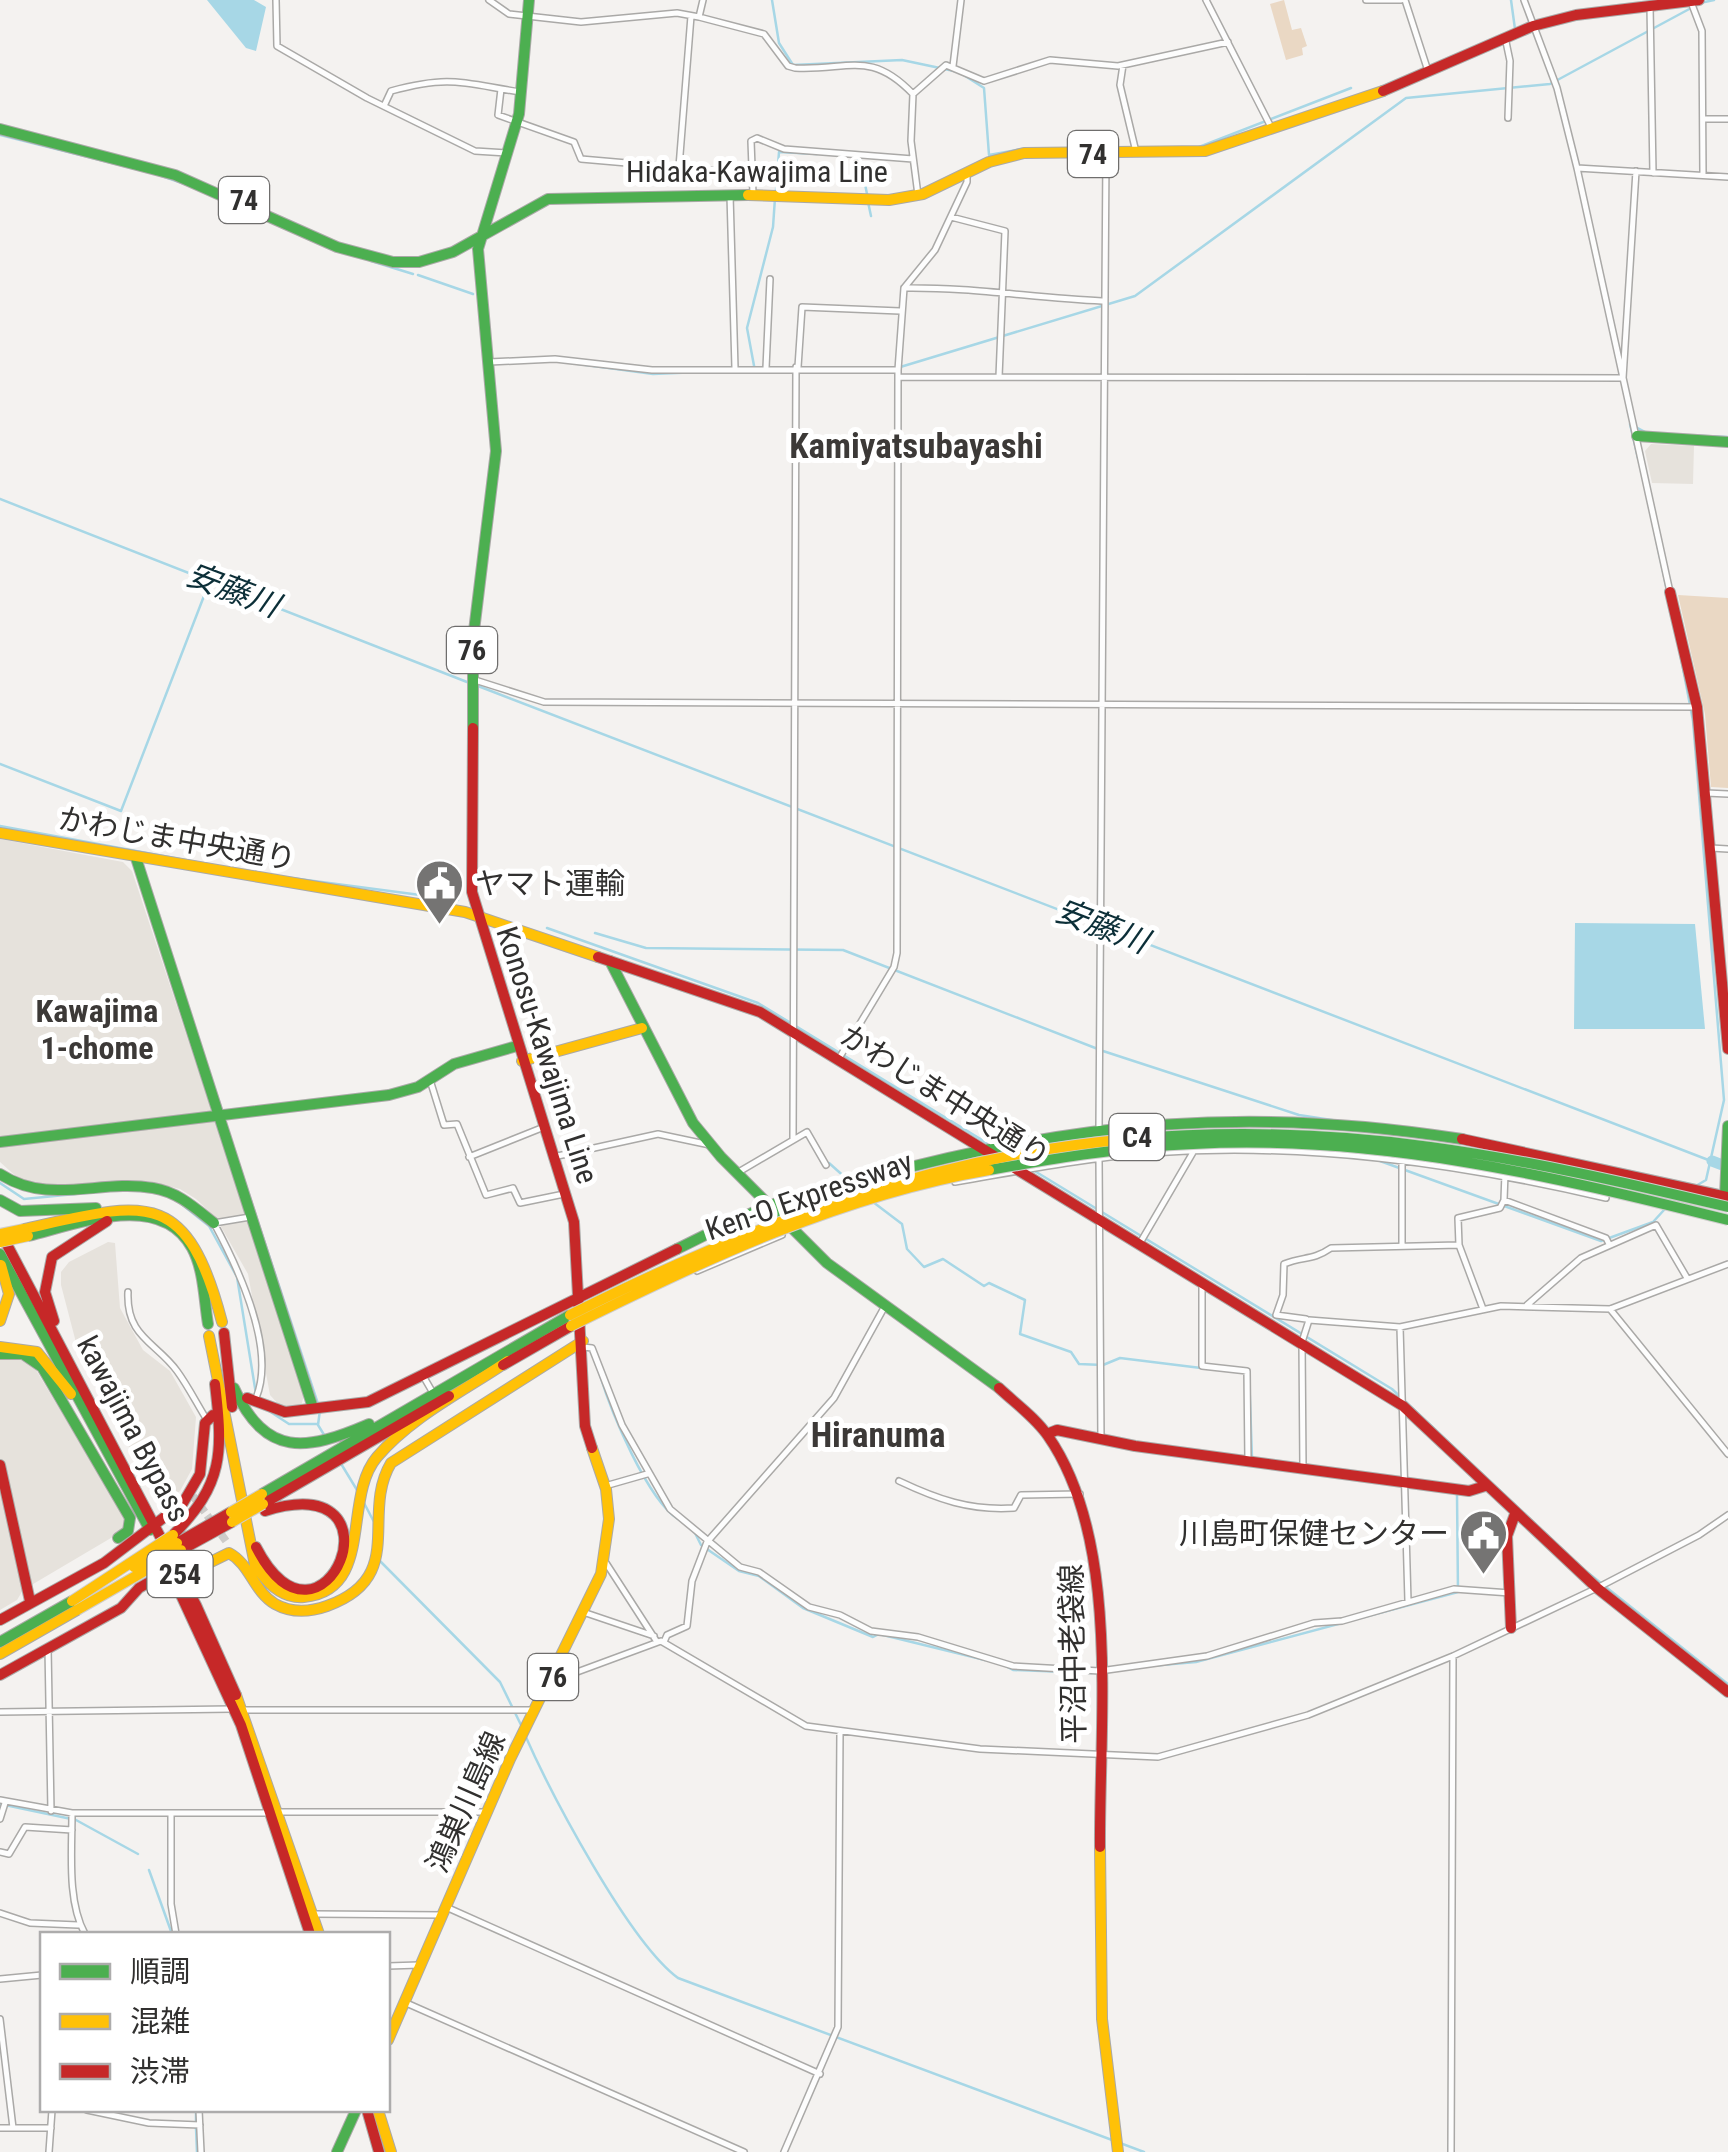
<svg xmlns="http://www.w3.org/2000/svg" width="1728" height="2152" font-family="'Roboto Condensed','Noto Sans JP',sans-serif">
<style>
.built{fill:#e6e2dc}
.green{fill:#ead8c4}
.water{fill:#a7d7e6}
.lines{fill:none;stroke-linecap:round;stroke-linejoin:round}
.stream{stroke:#a7d7e6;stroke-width:2.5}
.river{stroke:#a7d7e6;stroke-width:11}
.secondary-tunnel{stroke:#cdcbc9;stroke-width:8;stroke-dasharray:8 4;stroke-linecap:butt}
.street-casing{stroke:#aaa9a7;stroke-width:8}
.fast-casing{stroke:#aaa9a7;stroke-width:12}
.slow-casing{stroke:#aaa9a7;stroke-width:12}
.jam-casing{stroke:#aaa9a7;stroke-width:12}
.street{stroke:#fdfdfd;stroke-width:5}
.fast{stroke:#4caf50;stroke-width:10}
.slow{stroke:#ffc107;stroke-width:10}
.jam{stroke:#c62828;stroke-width:10}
.fast-bridge-casing{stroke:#cecdcc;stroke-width:12;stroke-linecap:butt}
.slow-bridge-casing{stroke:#cecdcc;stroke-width:12;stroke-linecap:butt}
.fast-bridge{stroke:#4caf50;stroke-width:10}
.slow-bridge{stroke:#ffc107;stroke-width:10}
.labels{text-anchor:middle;stroke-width:10;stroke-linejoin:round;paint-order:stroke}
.shield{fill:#fff;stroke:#6f6e6d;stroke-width:2.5}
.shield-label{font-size:28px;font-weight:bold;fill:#31302f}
.street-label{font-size:30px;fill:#31302f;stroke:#fff}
.poi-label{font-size:30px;fill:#31302f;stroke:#fff;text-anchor:start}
.water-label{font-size:32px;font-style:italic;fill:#0c2f38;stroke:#fff}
.neighbourhood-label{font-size:32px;font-weight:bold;fill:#3c3937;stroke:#fff}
.quarter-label{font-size:35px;font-weight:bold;fill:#3c3937;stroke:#fff}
</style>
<rect width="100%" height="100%" fill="#f4f2f0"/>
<!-- built -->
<path class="built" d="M1651 444 1694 446 1693 484 1652 483 1645 451Z
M0 839 123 862 132 871 305 1392 301 1406H280L270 1395 248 1274 216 1218 196 1199 180 1189 148 1181 29 1188 0 1162Z
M108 1242 115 1243 120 1308 143 1350 170 1371 196 1417 192 1469 180 1491 161 1506 79 1354 61 1285V1272L69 1262Z
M0 1358 23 1359 33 1365 128 1523 116 1535 23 1590 17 1600 0 1610Z"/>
<!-- green -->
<path class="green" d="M1284 0 1292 30 1301 28 1307 46 1302 48 1303 55 1286 60 1270 4Z
M1678 595 1728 598V788L1711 787 1705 714Z"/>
<!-- water -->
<path class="water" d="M207 0H254L266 7 256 51 246 48Z
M1575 923 1695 924 1705 1029H1574Z"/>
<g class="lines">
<!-- stream -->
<path class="stream" d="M772 0 779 43 793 65 902 60 954 71
M1511 0 1515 29
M1700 3 1714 0
M962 74 984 88 989 155 1022 149H1081
M0 135 156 174 225 198
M1199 147 1351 88
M855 157 860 159 867 194
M776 190 779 152 817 154
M868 202 871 216
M371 261 413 274
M418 275 473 294
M564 362 653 374 700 372
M897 368 1135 296 1406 98 1550 84 1693 7
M755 371 747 328 773 227 775 198
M1657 434 1728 437
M1638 458 1630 424 1649 434
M0 499 467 682
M1655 534 1667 590
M1678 642 1693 721 1724 1100 1706 1180 1694 1187
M478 686 1711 1161
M0 764 121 811 209 583
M0 826 234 869
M261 874 458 900
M547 928 758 1003 987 1143
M595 933 646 948 843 950 1103 1051 1299 1115 1358 1124
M201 1048 222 1111
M224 1119 320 1410 318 1425 326 1438
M1380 1161 1601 1241 1653 1222 1664 1210
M829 1163 848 1180
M1033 1170 1392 1389 1582 1568 1728 1684
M0 1183 24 1199 106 1191
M111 1190 143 1191
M175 1199 209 1226 237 1277 256 1394
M873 1202 902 1224 907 1249 924 1267 943 1259 984 1286 989 1283 1025 1300 1020 1334 1071 1352 1079 1364 1103 1365 1120 1358 1201 1368
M1249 1373 1252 1458 1458 1486
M600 1375C611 1412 647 1499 678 1519
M266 1409 289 1424H317
M340 1462 357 1490
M363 1501 374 1522V1555
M695 1533 701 1545 739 1571 759 1576 803 1608 873 1637 879 1634 985 1660
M380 1561 500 1682 522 1727
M1002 1664 1013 1670 1092 1673
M1150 1666 1196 1662 1458 1592 1457 1494
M525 1735C551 1794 629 1942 678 1978L1144 2152
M0 1804 76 1820 138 1854
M149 1870 172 1934
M196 2110V2122
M196 2128 197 2152"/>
<!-- river -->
<path class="river" d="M1712 1161 1728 1167"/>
<!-- secondary-tunnel -->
<path class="secondary-tunnel" d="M193 1496 226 1541"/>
<defs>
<path id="street" d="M276 0 277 46 367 98 475 151 507 153
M489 0 509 14 581 22 677 13 699 17 764 34 788 66 795 68C848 71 870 49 913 94L911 141 918 195
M1206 0 1272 129
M1366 0H1401
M1405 0 1428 71
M1524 0 1557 88 1577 168 1670 592
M1691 2 1702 31 1703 175
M1650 6 1653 173
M699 17 703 0
M1505 37 1510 61 1508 118
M1123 65 1120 85 1136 152
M953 66 961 0
M501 89 498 115 574 142 581 159 753 174
M913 94 946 65 984 81 1050 60 1118 66 1228 42
M384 106 391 91C451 75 462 83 520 92
M1703 119H1728
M679 167 691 16
M1577 168 1728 177
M753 194 751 141 757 138 784 149 913 159
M730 195 735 368
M951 217 1005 231 999 377
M904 288C971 287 1035 298 1102 301
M489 362 555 359 652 370H898L897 953 894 967 838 1060
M798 367 802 307 900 311
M766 368 770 279
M898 370 904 288 935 250 967 182V173
M899 377 1623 378 1636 171
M475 680 544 702 1697 707
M1706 793 1728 794
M1711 848 1728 849
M430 1080 444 1125 457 1124 486 1195 513 1188 520 1203 564 1194
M1099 1128 1106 155
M793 1139 796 367
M469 1157 544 1127
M553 1157 658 1134 710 1145
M1099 1159 1101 1440
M737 1173 807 1132 826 1165
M955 1182C1020 1171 1085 1158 1151 1153 1305 1142 1456 1163 1606 1198
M1504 1200 1606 1238 1609 1244
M250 1217 214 1223C237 1266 277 1348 256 1398
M1140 1243 1195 1149
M1402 1246V1157
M694 1265 697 1271 782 1235
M1202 1285V1366L1247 1371 1248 1461
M128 1292C126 1337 156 1342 177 1371 188 1386 197 1404 207 1420
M1527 1305 1581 1258 1656 1225 1687 1278
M1483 1309 1459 1245 1458 1218 1500 1208 1504 1200 1505 1173
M1610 1309 1728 1454
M1306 1319 1276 1315 1283 1295 1284 1264C1304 1256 1312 1261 1331 1248L1459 1245
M1400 1327 1408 1601
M583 1347 592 1348 622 1425 670 1509 740 1567 759 1572 809 1607 840 1615 871 1631 918 1637 1013 1666 1100 1671 1207 1656 1314 1623 1342 1621 1454 1589 1510 1593
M422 1374 433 1393
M1303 1468 1302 1342 1309 1320 1400 1327 1501 1306 1610 1309 1728 1264
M899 1481C937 1499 970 1511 1014 1508L1021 1495 1080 1494
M605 1486 647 1474
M606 1563 657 1642
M583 1612 654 1636
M664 1642 667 1635 687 1626 692 1581 707 1542 834 1398 885 1306
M48 1648 51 1811
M550 1682 661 1641 806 1726 980 1749 1158 1757 1308 1715 1453 1656 1597 1588 1699 1535 1728 1515
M243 1710H532
M0 1712 232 1709
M0 1800 72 1813H270
M281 1812H485
M72 1813C72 1852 67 1901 85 1934
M171 1813V1904L176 1934
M0 1819 5 1803
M0 1852 9 1854 25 1827 72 1830
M446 1907 820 2074
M0 1913 30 1923 78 1925
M315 1914 442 1915
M388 1966 419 1965
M0 1979 42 1975
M404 2002 744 2152
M0 2019 13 2128
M87 2110 149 2123 200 2125
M199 2110 201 2152
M0 2128H51
M49 2152 52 2110
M784 2152 838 2027 840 1732
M1451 2152 1453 1656"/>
<path id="fast" d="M0 129 175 175 337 247 393 262H419L453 252 548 199 748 195
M1637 436 1728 442
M473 728V639L496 451 478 249 519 114 529 0
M136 858 313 1408
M610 961 693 1123 721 1157 827 1263 999 1388
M0 1142 389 1095 418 1087 454 1064 517 1046
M0 1174C49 1206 99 1179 153 1188 178 1192 195 1208 214 1223
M1725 1196 1728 1126
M0 1200 20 1211 96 1208
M28 1236C77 1224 161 1190 192 1248 204 1270 204 1300 208 1324
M677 1249C706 1235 735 1219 766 1207 800 1193 840 1186 876 1176 1078 1121 1254 1106 1462 1139
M0 1254 150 1530
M0 1354H23L42 1367 130 1518 128 1531 118 1538
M234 1388C266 1458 306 1451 369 1424
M262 1494 570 1315
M0 1642 72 1601
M337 2152 356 2110"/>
<path id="slow" d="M748 195 889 200 923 194 989 162 1024 153 1205 151 1383 91
M0 833 465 912 598 957
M522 1061 642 1028
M24 1229C145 1202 186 1185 222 1322
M0 1321 9 1294 1 1265
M209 1336 255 1565C266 1582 282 1599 304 1597 375 1590 342 1498 377 1457 412 1416 464 1391 508 1361
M0 1347 37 1352 71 1394
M182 1576 229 1553C250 1564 254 1592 275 1604 291 1613 310 1612 327 1606 408 1577 360 1515 391 1463L583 1341
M0 1654 77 1610
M236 1695 319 1934
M1100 1847 1102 2019 1118 2152
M388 2040 510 1759 601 1574 609 1519 606 1489 592 1448
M378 2110 391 2152"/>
<path id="jam" d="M1383 91 1533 26 1576 15 1699 0
M1670 592 1697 707 1728 1049
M473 728 472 892 574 1222 585 1426 592 1448
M598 957 760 1012 996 1157
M1462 1139 1728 1197
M1008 1164 1403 1406 1597 1588 1728 1692
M3 1237 196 1605 236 1695
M54 1321 45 1292 52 1257 107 1221
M224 1333 232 1407
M503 1365 571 1326
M999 1388C1015 1403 1036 1418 1048 1436 1121 1541 1099 1722 1100 1847
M247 1398 285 1412 368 1402 677 1249
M1047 1434 1057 1430 1135 1446 1469 1491 1485 1486
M0 1465 30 1601
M263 1504 449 1396
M173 1535C224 1484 223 1452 215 1384
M177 1543 231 1512
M256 1547C323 1677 411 1465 265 1511
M181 1550 232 1522
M162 1554 241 1725 310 1934
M0 1620 104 1563 183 1503 200 1474 205 1423 213 1415
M1511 1628 1507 1536 1515 1514
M0 1675 121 1608 139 1588 170 1570
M367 2110 379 2152"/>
</defs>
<!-- street casing -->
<use href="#street" class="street-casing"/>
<!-- fast casing -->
<use href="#fast" class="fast-casing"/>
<!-- slow casing -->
<use href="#slow" class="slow-casing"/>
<!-- jam casing -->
<use href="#jam" class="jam-casing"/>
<!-- street -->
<use href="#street" class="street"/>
<!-- fast -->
<use href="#fast" class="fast"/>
<!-- slow -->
<use href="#slow" class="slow"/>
<!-- jam -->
<use href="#jam" class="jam"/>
<defs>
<path id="fast-bridge" d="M1130 1139C1348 1120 1518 1157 1728 1207
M989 1170C1057 1158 1124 1147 1193 1144 1375 1134 1553 1176 1728 1220"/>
<path id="slow-bridge" d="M0 1234 24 1229
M0 1242 28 1236
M570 1315C748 1226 931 1156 1130 1139
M571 1326C703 1260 842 1195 989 1170
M231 1512 262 1494
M232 1522 263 1504
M134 1567 177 1543
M72 1601 173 1535
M77 1610 181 1550"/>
</defs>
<!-- fast-bridge casing -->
<use href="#fast-bridge" class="fast-bridge-casing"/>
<!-- slow-bridge casing -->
<use href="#slow-bridge" class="slow-bridge-casing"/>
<!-- fast-bridge -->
<use href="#fast-bridge" class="fast-bridge"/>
<!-- slow-bridge -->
<use href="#slow-bridge" class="slow-bridge"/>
</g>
<!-- icons -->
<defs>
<symbol id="civic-pin" viewBox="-11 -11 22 30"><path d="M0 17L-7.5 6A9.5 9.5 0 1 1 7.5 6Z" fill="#757473" stroke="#fff"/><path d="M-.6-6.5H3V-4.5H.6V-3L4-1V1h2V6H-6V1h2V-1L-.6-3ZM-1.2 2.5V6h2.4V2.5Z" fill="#fff"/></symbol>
</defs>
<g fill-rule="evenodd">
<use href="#civic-pin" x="412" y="856" width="55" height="75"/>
<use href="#civic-pin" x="1456" y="1506" width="55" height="75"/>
</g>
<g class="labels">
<!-- shield labels -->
<g class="shield">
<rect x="1068" y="131" width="50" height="46" rx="8"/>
<rect x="219" y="177" width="50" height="46" rx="8"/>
<rect x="447" y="627" width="50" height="46" rx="8"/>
<rect x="1109.5" y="1114" width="55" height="46" rx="8"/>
<rect x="147.5" y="1551" width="65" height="46" rx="8"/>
<rect x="528" y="1654" width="50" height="46" rx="8"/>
</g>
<g class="shield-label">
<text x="1093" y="164">74</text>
<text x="244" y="210">74</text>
<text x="472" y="660">76</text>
<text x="1137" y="1147">C4</text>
<text x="180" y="1584">254</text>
<text x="553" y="1687">76</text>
</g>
<!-- street labels -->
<g class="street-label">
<text x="757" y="182">Hidaka-Kawajima Line</text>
<text transform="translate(177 839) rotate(10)" y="10">かわじま中央通り</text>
<text transform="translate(547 1055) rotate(72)" y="10">Konosu-Kawajima Line</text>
<text transform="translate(945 1096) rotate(32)" y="10">かわじま中央通り</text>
<text transform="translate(809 1196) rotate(-19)" y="10">Ken-O Expressway</text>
<text transform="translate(133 1429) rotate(62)" y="10">kawajima Bypass</text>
<text transform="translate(1073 1654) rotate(-91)" y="10">平沼中老袋線</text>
<text transform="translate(466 1802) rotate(-66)" y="10">鴻巣川島線</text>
</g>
<!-- poi labels -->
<g class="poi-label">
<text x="475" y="894">ヤマト運輸</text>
<text x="1449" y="1544" text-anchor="end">川島町保健センター</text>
</g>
<!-- water labels -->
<g class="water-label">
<text transform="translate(233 590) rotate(21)" y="11">安藤川</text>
<text transform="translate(1102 926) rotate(21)" y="11">安藤川</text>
</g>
<!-- neighbourhood labels -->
<g class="neighbourhood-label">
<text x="97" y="1022">Kawajima<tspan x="97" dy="37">1-chome</tspan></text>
</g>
<!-- quarter labels -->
<g class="quarter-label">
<text x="916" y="458">Kamiyatsubayashi</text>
<text x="878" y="1447">Hiranuma</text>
</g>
</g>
<!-- legend -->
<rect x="40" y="1932" width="350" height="180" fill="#ffffff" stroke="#adacac" stroke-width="2.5"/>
<rect x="60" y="1964" width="50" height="15" fill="#4caf50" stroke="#adacac" stroke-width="2.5"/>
<text x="130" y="1982" font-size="30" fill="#31302f">順調</text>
<rect x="60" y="2014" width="50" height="15" fill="#ffc107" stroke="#adacac" stroke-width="2.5"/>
<text x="130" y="2032" font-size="30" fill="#31302f">混雑</text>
<rect x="60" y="2064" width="50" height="15" fill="#c62828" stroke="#adacac" stroke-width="2.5"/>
<text x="130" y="2082" font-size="30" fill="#31302f">渋滞</text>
</svg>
